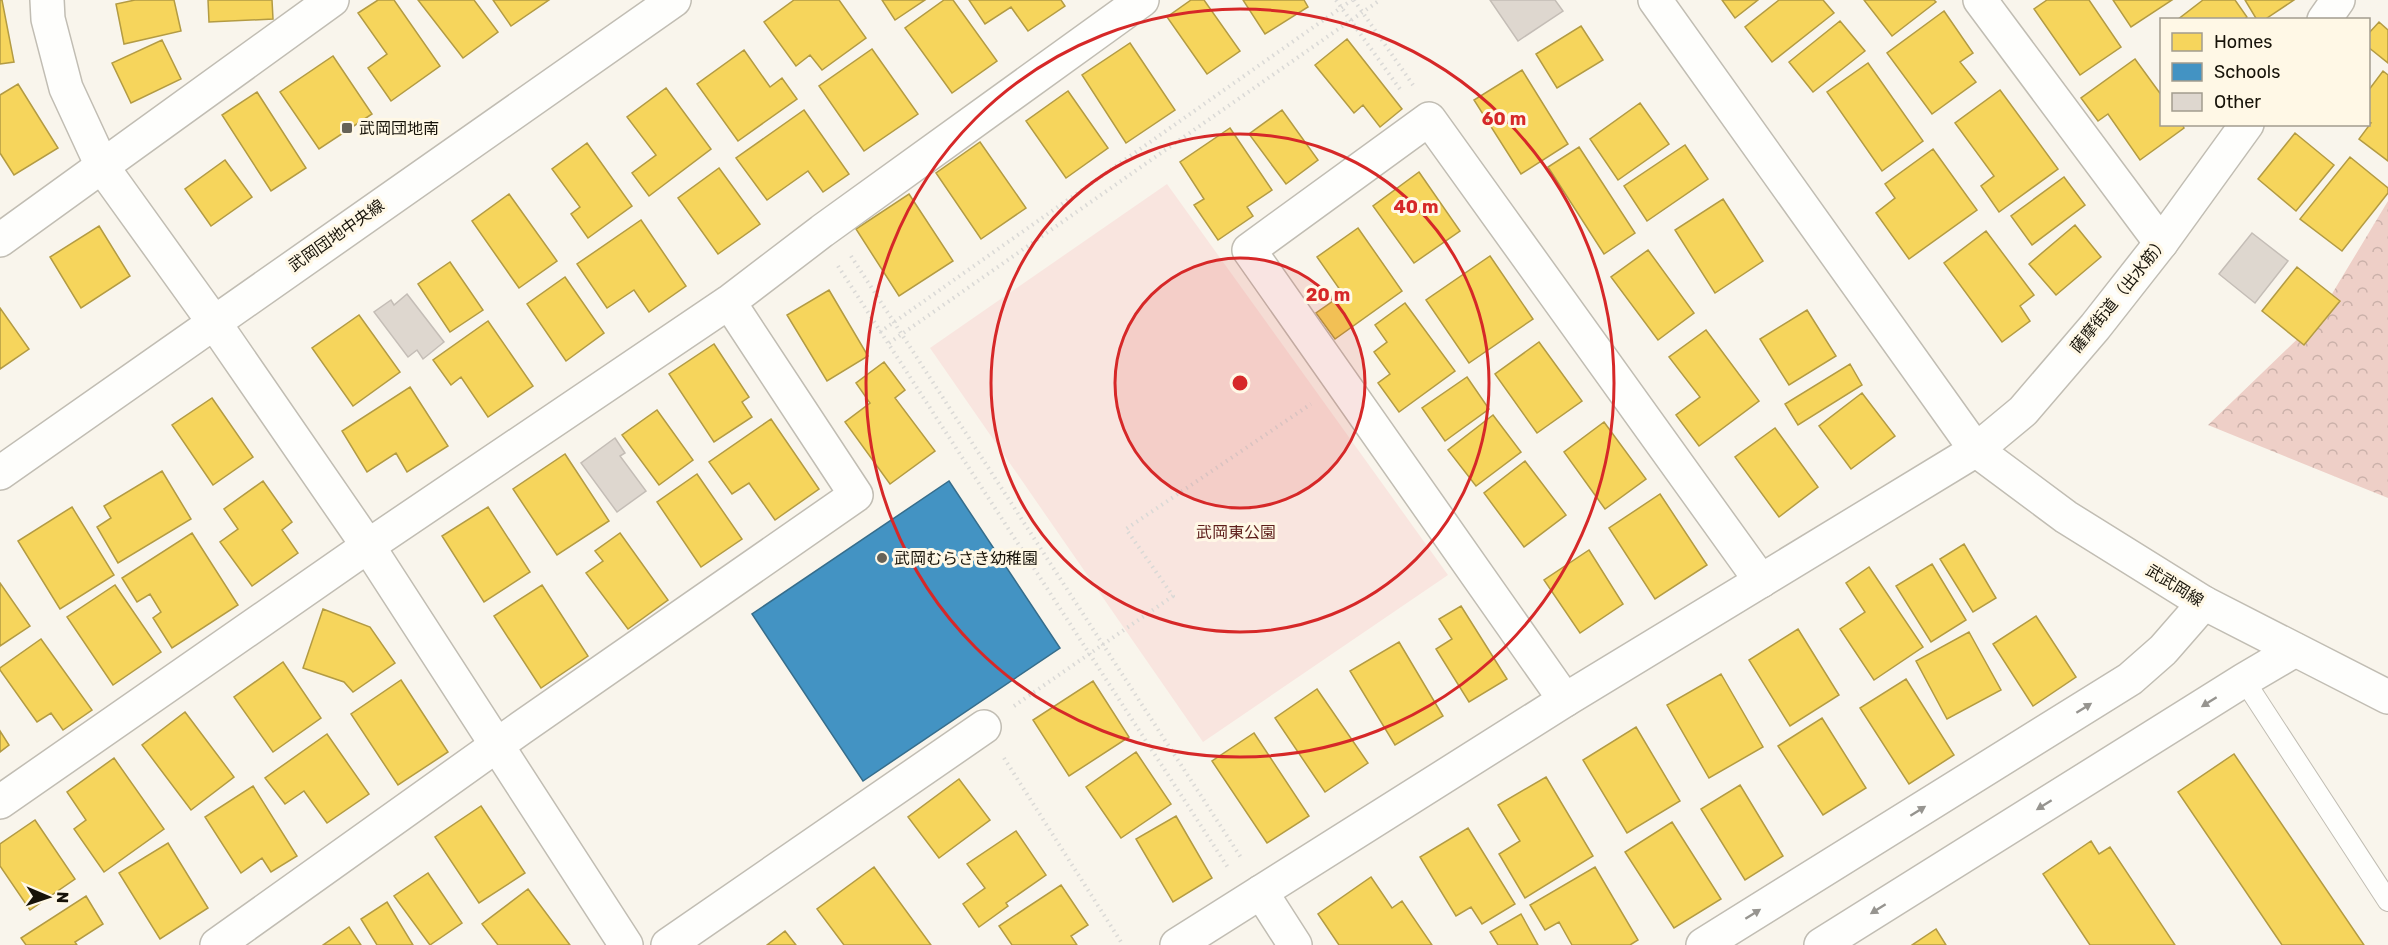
<svg xmlns="http://www.w3.org/2000/svg" width="2388" height="945" font-family="Rubik,'Noto Sans JP',sans-serif">
<style>
.forest{fill:url(#forest-crowns)}
.park{fill:#f9e5df}
.homes{fill:#f6d55c;stroke:#b39b43;stroke-width:1.5}
.schools{fill:#4393c3;stroke:#366d8b;stroke-width:1.5}
.building{fill:#ded7cf;stroke:#c4bdb6;stroke-width:1.5}
.lines{fill:none;stroke-linecap:round;stroke-linejoin:round}
.service-casing{stroke:#c1bdb3;stroke-width:22}
.minor-casing{stroke:#c1bdb3;stroke-width:36}
.tertiary-casing{stroke:#c1bdb3;stroke-width:36}
.path{stroke:#dad9d6;stroke-width:4;stroke-dasharray:1.5 4.5;stroke-linecap:butt}
.service{stroke:#fefefc;stroke-width:20}
.minor{stroke:#fefefc;stroke-width:33}
.tertiary{stroke:#fefefc;stroke-width:33}
.oneway{fill:#96948f}
.ring{fill:none;stroke:#d62828;stroke-width:3}
.poi-dot{fill:#666258;stroke:#fff8e6;stroke-width:2}
.labels{text-anchor:middle;stroke-width:6;stroke-linejoin:round;paint-order:stroke}
.poi-label{font-size:16px;fill:#171309;stroke:#fff8e6;text-anchor:start}
.street-label{font-size:16px;fill:#171309;stroke:#fff8e6}
.park-label{font-size:16px;fill:#5d1d1a;stroke:#fff8e6}
.centre{fill:#d62828;stroke:#fff8e6;stroke-width:3}
.ring-label{font-size:18px;text-anchor:middle;font-weight:bold;fill:#d62828;stroke:#fff8e6;stroke-width:6;stroke-linejoin:round;paint-order:stroke}
</style>
<defs>
<pattern id="forest-crowns" width="20" height="18" patternUnits="userSpaceOnUse" patternTransform="scale(1.5)"><rect width="20" height="18" fill="#eecfc7"/><path d="M2 6a3 3 0 1 1 6 0M12 15a3 3 0 1 1 6 0" fill="none" stroke="#cbb1aa"/></pattern>
</defs>
<rect width="100%" height="100%" fill="#f9f5ec"/>
<!-- forest -->
<path class="forest" d="M2388 201V498L2208 425 2315 322Z"/>
<!-- park -->
<path class="park" d="M1167 184 1448 575 1203 742 930 348Z"/>
<!-- homes -->
<path class="homes" d="M0 0H2L14 62 0 64Z
M135 0H174L181 31 124 44 116 4Z
M208 0H272L273 19 209 22Z
M378 0H394L440 66 391 101 368 68 387 54 358 13Z
M418 0H474L498 32 463 58Z
M493 0H549L511 26Z
M794 0H839L866 38 822 70 810 55 796 66 764 22Z
M882 0H925L895 20Z
M944 0H953L997 61 952 93 905 28Z
M969 0H1061L1065 6 1028 31 1011 7 985 24Z
M1191 0H1204L1240 51 1207 74 1167 17Z
M1243 0H1304L1308 7 1265 34Z
M1722 0H1758L1735 18Z
M1779 0H1823L1834 13 1772 62 1745 27Z
M1864 0H1934L1936 2 1892 36Z
M2047 0H2089L2121 47 2080 75 2034 9Z
M2113 0H2172L2131 27Z
M2203 0H2235L2247 17 2243 20H2177Z
M2245 0H2294L2264 20H2257Z
M1944 11 1973 53 1960 62 1976 82 1932 114 1887 53Z
M1840 21 1865 51 1813 92 1789 62Z
M2379 22 2388 30V63L2368 47V34Z
M1581 26 1603 60 1557 88 1536 54Z
M1347 39 1402 109 1380 127 1363 105 1354 113 1315 65Z
M162 40 181 79 131 103 112 63Z
M1130 43 1175 110 1126 143 1082 75Z
M872 49 918 114 864 151 819 86Z
M744 50 770 87 782 78 797 99 738 141 697 84Z
M333 56 372 114 319 149 280 92Z
M2135 59 2162 96V124H2182L2184 128 2140 160 2108 114 2098 121 2081 98Z
M1868 63 1923 141 1882 171 1827 92Z
M1522 70 1568 144 1521 174 1474 100Z
M2383 71 2388 75V161L2359 139 2371 123 2368 122V91Z
M18 84 58 148 14 175 0 153V95Z
M666 88 711 149 649 196 632 173 656 155 627 117Z
M2000 90 2058 169 1999 212 1981 186 1994 176 1955 123Z
M1068 91 1108 148 1066 178 1026 121Z
M257 92 306 168 271 191 222 115Z
M1640 103 1669 144 1618 180 1590 139Z
M804 110 849 174 823 192 808 171 767 200 736 158Z
M1282 110 1318 160 1286 184 1249 134Z
M1230 128 1272 190 1247 207 1253 216 1218 240 1194 205 1204 199 1180 162Z
M2295 133 2334 165 2296 211 2258 179Z
M980 142 1026 208 981 239 936 173Z
M587 143 632 206 588 238 571 214 580 207 552 169Z
M1685 145 1708 179 1647 221 1624 186Z
M1579 147 1635 233 1604 254 1548 167Z
M1933 149 1977 210 1909 259 1876 213 1895 198 1885 184Z
M2350 157 2388 188V193L2342 251 2300 219Z
M225 160 252 197 211 226 185 189Z
M719 168 760 224 718 254 678 198Z
M1419 172 1460 231 1414 263 1373 206Z
M2064 177 2085 205 2032 245 2011 216Z
M509 194 557 261 519 288 472 221Z
M909 194 953 261 899 296 856 229Z
M1723 199 1763 261 1715 293 1675 230Z
M641 220 686 286 649 312 634 290 607 308 577 264Z
M2075 225 2101 257 2056 295 2029 264Z
M99 226 130 276 81 308 50 257Z
M1358 228 1402 291 1335 339 1316 313 1343 294 1317 257Z
M1986 231 2034 295 2020 306 2030 321 2002 342 1944 263Z
M1648 250 1694 313 1658 340 1611 277Z
M1490 256 1533 319 1469 363 1426 300Z
M450 262 483 310 450 332 418 284Z
M2297 267 2340 301 2304 345 2262 311Z
M565 277 604 333 566 361 527 304Z
M829 290 868 356 827 381 787 315Z
M1405 303 1455 371 1399 412 1378 383 1390 374 1374 352 1387 342 1375 325Z
M0 308 29 349 0 369Z
M1807 310 1836 356 1789 385 1760 339Z
M359 315 400 372 353 406 312 348Z
M488 321 533 386 488 417 461 377 451 385 433 360Z
M1706 330 1759 401 1699 446 1676 415 1700 397 1669 357Z
M1539 342 1582 401 1537 433 1495 374Z
M714 344 749 397 742 402 752 417 714 442 669 374Z
M884 362 905 390 895 398 935 451 890 484 845 422 870 403 856 383Z
M1850 364 1862 385 1798 425 1785 404Z
M1467 377 1489 409 1445 441 1422 408Z
M410 387 448 446 407 472 396 453 367 472 342 431Z
M1862 393 1895 436 1851 469 1819 426Z
M212 398 253 457 213 485 172 425Z
M657 410 693 460 659 485 622 435Z
M1493 415 1521 452 1476 486 1448 450Z
M771 419 819 489 775 520 749 483 732 494 709 462Z
M1604 422 1646 479 1605 509 1564 452Z
M1775 428 1818 487 1779 517 1735 457Z
M565 454 609 521 557 555 513 489Z
M1525 461 1566 515 1524 547 1484 493Z
M162 471 191 519 118 563 97 527 111 518 104 506Z
M697 474 742 539 701 567 657 502Z
M263 481 292 522 282 530 298 553 252 586 220 542 238 529 224 509Z
M1660 494 1707 565 1655 599 1609 528Z
M72 507 114 575 60 609 18 541Z
M488 507 530 572 484 602 442 536Z
M192 533 238 605 172 648 153 618 161 612 150 594 137 602 122 578Z
M620 533 668 600 628 629 586 573 603 561 595 551Z
M1964 544 1996 598 1973 612 1940 559Z
M1589 550 1623 604 1580 633 1544 580Z
M1932 564 1966 620 1931 642 1896 586Z
M1869 567 1923 647 1874 680 1840 629 1865 612 1846 583Z
M0 583 30 626 0 646Z
M115 585 161 652 113 685 67 617Z
M542 585 588 656 541 688 494 616Z
M1461 606 1507 679 1469 702 1436 649 1452 639 1439 619Z
M323 609 370 627 395 663 353 692 344 682 303 668Z
M2036 616 2076 677 2033 706 1993 644Z
M1798 629 1839 695 1790 726 1749 660Z
M1969 632 2001 690 1947 719 1916 661Z
M41 639 92 710 63 730 51 713 37 722 0 670V668Z
M1399 642 1443 716 1395 745 1350 671Z
M283 662 321 718 273 752 234 697Z
M1721 674 1763 747 1709 778 1667 705Z
M1906 679 1954 755 1909 784 1860 708Z
M401 680 448 752 398 785 351 714Z
M1093 681 1129 737 1069 776 1033 720Z
M1317 689 1368 763 1325 792 1275 718Z
M185 712 234 777 191 810 142 745Z
M1822 718 1866 788 1823 815 1778 746Z
M1636 727 1680 801 1627 833 1583 760Z
M0 731 9 745 0 752Z
M1254 733 1309 816 1267 843 1212 761Z
M327 734 369 794 327 823 304 791 285 804 265 778Z
M1136 752 1171 804 1121 838 1086 787Z
M2234 754 2364 945H2282L2178 792Z
M114 758 164 829 104 872 74 829 86 820 67 792Z
M1546 777 1593 856 1525 898 1499 854 1520 841 1498 805Z
M959 779 990 820 939 858 908 817Z
M1740 785 1783 856 1745 880 1701 809Z
M253 786 297 856 271 872 262 858 241 873 205 817Z
M481 806 525 873 479 903 435 837Z
M1176 816 1212 878 1173 902 1136 839Z
M35 820 75 879 30 910 0 866V844Z
M1672 822 1721 899 1674 928 1625 852Z
M1468 828 1515 904 1482 924 1471 907 1456 916 1420 857Z
M1016 831 1046 875 1006 903 1008 906 979 927 963 904 985 888 967 864Z
M2091 841 2099 854 2110 847 2175 945H2090L2043 874Z
M168 843 208 908 160 939 119 873Z
M874 867 931 945H844L817 909Z
M1595 867 1638 940 1630 945H1572L1559 922 1545 930 1530 905Z
M428 873 462 923 430 945 394 896Z
M1371 877 1392 908 1402 901 1432 945H1339L1318 914Z
M1061 885 1088 925 1071 936 1077 945H1012L999 926Z
M528 889 570 945H498L482 924Z
M86 896 103 924 75 942 77 945H26L21 938Z
M387 902 413 945H377L361 919Z
M1521 914 1538 945H1498L1490 932Z
M349 927 361 945H323Z
M1936 929 1946 945H1912Z
M785 931 796 945H767Z"/>
<!-- schools -->
<path class="schools" d="M949 481 1060 648 863 781 752 614Z"/>
<!-- building -->
<path class="building" d="M1490 0H1555L1563 11 1518 41Z
M2252 233 2288 261 2255 303 2219 274Z
M407 294 444 342 423 359 417 350 408 357 374 312 391 300 394 305Z
M615 438 625 453 620 456 646 491 617 512 581 463Z"/>
<g class="lines">
<defs>
<path id="service" d="M2244 680 2388 901"/>
<path id="minor" d="M1980 0 2161 243
M0 240 332 0
M1565 700 1249 250 1429 119 1761 581
M0 802 368 546 729 302 822 231 1142 0
M1261 892 1295 945
M217 945 521 728 856 495 729 302
M668 945 984 727
M1703 945 2130 679 2163 650 2204 603
M1821 945 2244 680 2295 650"/>
<path id="tertiary" d="M47 0 48 19 66 88 103 168 213 321 368 546 626 945
M1655 0 1976 450 2066 517 2204 603 2388 697
M2324 20 2338 0
M0 473 674 0
M1177 945 1565 700 1976 450 2023 411 2095 327 2161 243 2247 124"/>
</defs>
<!-- service casing -->
<use href="#service" class="service-casing"/>
<!-- minor casing -->
<use href="#minor" class="minor-casing"/>
<!-- tertiary casing -->
<use href="#tertiary" class="tertiary-casing"/>
<!-- path -->
<path class="path" d="M1336 0 1402 92
M1354 0 1413 85
M851 256 1242 859
M838 266 1229 869
M880 332 1352 0
M889 343 1380 0
M1014 706 1173 596 1126 529 1311 404
M1004 758 1123 945"/>
<!-- service -->
<use href="#service" class="service"/>
<!-- minor -->
<use href="#minor" class="minor"/>
<!-- tertiary -->
<use href="#tertiary" class="tertiary"/>
</g>
<!-- one-way arrows -->
<defs><path id="oneway-solid" d="M-6-.8H1V-3.2L6.5 0L1 3.2V.8H-6Z" transform="scale(1.5)"/></defs>
<g class="oneway">
<use href="#oneway-solid" transform="translate(2209 702) rotate(148)"/>
<use href="#oneway-solid" transform="translate(2084 708) rotate(-32)"/>
<use href="#oneway-solid" transform="translate(2044 805) rotate(148)"/>
<use href="#oneway-solid" transform="translate(1918 811) rotate(-32)"/>
<use href="#oneway-solid" transform="translate(1878 909) rotate(148)"/>
<use href="#oneway-solid" transform="translate(1753 914) rotate(-32)"/>
</g>
<!-- distance rings -->
<circle cx="1240" cy="383" r="125" fill="#d62828" fill-opacity=".12"/>
<g class="ring">
<circle cx="1240" cy="383" r="125"/>
<circle cx="1240" cy="383" r="249"/>
<circle cx="1240" cy="383" r="374"/>
</g>
<!-- markers -->
<g class="poi-dot">
<rect x="341" y="122" width="12" height="12" rx="3"/>
<circle cx="882" cy="558" r="6"/>
</g>
<g class="labels">
<!-- poi labels -->
<g class="poi-label">
<text x="359" y="134">武岡団地南</text>
<text x="894" y="564">武岡むらさき幼稚園</text>
</g>
<!-- street labels -->
<g class="street-label">
<text transform="translate(336 235) rotate(-35)" y="6">武岡団地中央線</text>
<text transform="translate(2119 294) rotate(-51)" y="6">薩摩街道（出水筋）</text>
<text transform="translate(2175 585) rotate(32)" y="6">武武岡線</text>
</g>
<!-- park labels -->
<g class="park-label">
<text x="1236" y="538">武岡東公園</text>
</g>
</g>
<circle cx="1240" cy="383" r="9" class="centre"/>
<g class="ring-label">
<text x="1504" y="125">60 m</text>
<text x="1416" y="213">40 m</text>
<text x="1328" y="301">20 m</text>
</g>
<!-- legend -->
<rect x="2160" y="18" width="210" height="108" fill="#fff8e6" stroke="#a29c8e" stroke-width="1.5"/>
<rect x="2172" y="33" width="30" height="18" fill="#f6d55c" stroke="#a29c8e" stroke-width="1.5"/>
<text x="2214" y="48" font-size="18" fill="#171309">Homes</text>
<rect x="2172" y="63" width="30" height="18" fill="#4393c3" stroke="#a29c8e" stroke-width="1.5"/>
<text x="2214" y="78" font-size="18" fill="#171309">Schools</text>
<rect x="2172" y="93" width="30" height="18" fill="#ded7cf" stroke="#a29c8e" stroke-width="1.5"/>
<text x="2214" y="108" font-size="18" fill="#171309">Other</text>
<!-- north arrow -->
<g transform="translate(48 897) rotate(92)" stroke="#fff8e6" stroke-width="4.5" paint-order="stroke">
<path d="M0-4.5L10 22L0 15L-10 22Z" fill="#171309"/>
<text y="-9" font-size="16" font-weight="bold" text-anchor="middle" fill="#171309">N</text>
</g>
</svg>
